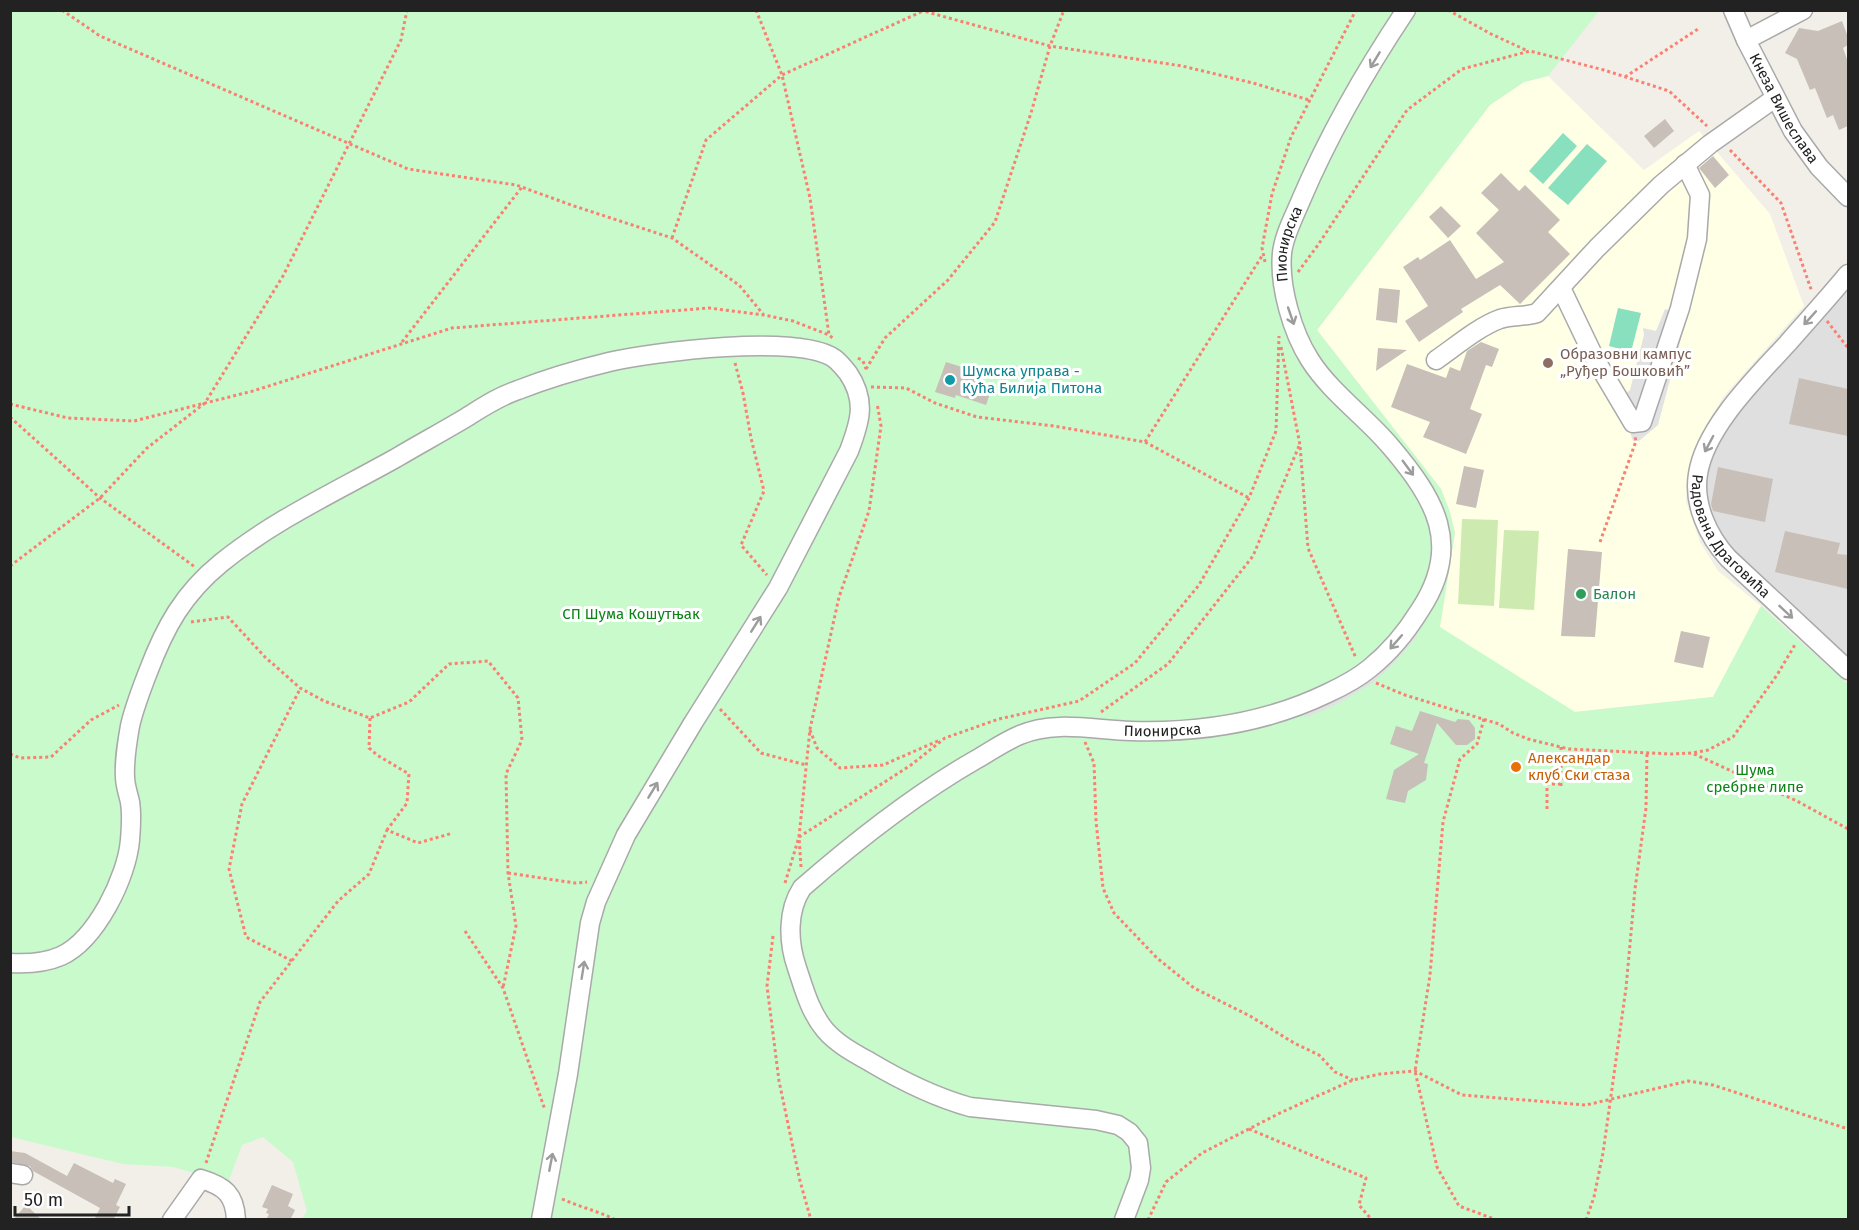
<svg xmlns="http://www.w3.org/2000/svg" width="1859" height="1230" font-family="'Fira Sans',sans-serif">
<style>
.residential{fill:#e0dfdf}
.education{fill:#ffffe5}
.grass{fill:#cdebb0}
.park{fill:#c8facc}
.pitch{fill:#88e0be}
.parking{fill:#e2e2e2}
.building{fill:#c7bfb8}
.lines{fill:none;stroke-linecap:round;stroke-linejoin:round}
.minor-casing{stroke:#a9a9a9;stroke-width:21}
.path{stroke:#fa8072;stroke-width:3;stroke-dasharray:3 3;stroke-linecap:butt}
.minor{stroke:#fff;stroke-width:18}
.oneway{stroke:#9c9c9c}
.education-dot{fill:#8d6e63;stroke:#fff;stroke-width:2}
.culture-dot{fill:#0f9aa8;stroke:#fff;stroke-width:2}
.leisure-dot{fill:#2e9e5b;stroke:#fff;stroke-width:2}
.food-dot{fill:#e8710a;stroke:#fff;stroke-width:2}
.labels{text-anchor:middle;stroke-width:6;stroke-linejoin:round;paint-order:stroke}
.street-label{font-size:15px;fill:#222;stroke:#fff}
.education-label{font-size:15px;fill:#785e54;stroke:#fff;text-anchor:start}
.culture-label{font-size:15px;fill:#0d838f;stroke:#fff;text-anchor:start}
.leisure-label{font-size:15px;fill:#27864d;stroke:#fff;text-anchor:start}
.park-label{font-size:15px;fill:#0c8416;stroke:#fff}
.food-label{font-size:15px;fill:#c56008;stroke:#fff;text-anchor:start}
</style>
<rect width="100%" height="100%" fill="#f2efe9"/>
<!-- residential -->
<path class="residential" d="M1848 273V665L1728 558 1701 510 1703 456Z"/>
<!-- education -->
<path class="education" d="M1548 76 1644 170 1699 131 1770 214 1804 306 1724 396 1707 424 1692 463 1687 481 1686 501 1700 542 1718 571 1761 606 1713 697 1574 712 1439 627 1455 533 1450 512 1441 489 1317 330 1490 105 1524 82Z"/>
<!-- grass -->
<path class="grass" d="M1462 519 1498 520 1494 606 1458 604Z
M1504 530 1539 531 1534 610 1499 608Z"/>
<!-- park -->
<path class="park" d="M10 11H1599L1548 76 1524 82 1490 105 1317 330 1441 489 1450 512 1455 533 1440 627 1575 712 1713 697 1761 606 1848 684V1219L301 1220 307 1211 293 1162 263 1137 242 1145 228 1183 173 1167 123 1164 11 1137Z"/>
<!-- pitch -->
<path class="pitch" d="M1563 133 1577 146 1543 184 1529 171Z
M1587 144 1607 161 1568 205 1548 188Z
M1618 308 1641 313 1631 352 1609 346Z"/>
<!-- parking -->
<path class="parking" d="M1665 309 1687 316 1658 425 1639 441H1633L1619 399 1630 390 1644 335 1643 328 1656 331Z
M1417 615V636L1395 662 1374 682 1335 705 1305 718 1304 705 1342 686Z"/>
<!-- building -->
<path class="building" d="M1842 21 1848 37V45L1843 48 1848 62V126L1839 130 1833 115 1827 118 1815 88 1810 90 1797 59 1785 53 1799 28 1818 31Z
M1665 119 1674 131 1654 148 1644 136Z
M1713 156 1729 175 1715 188 1699 168Z
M1501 173 1519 191 1525 185 1560 220 1548 232 1570 254 1520 304 1500 285 1461 309 1463 312 1419 342 1405 321 1428 306 1403 267 1418 257 1420 260 1450 240 1476 279 1504 262 1476 233 1499 210 1481 193Z
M1441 206 1461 226 1448 238 1429 217Z
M1379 288 1400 290 1397 323 1376 320Z
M1481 342 1499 349 1492 367 1486 365 1470 409 1482 414 1466 454 1423 437 1430 422 1391 407 1407 364 1446 378 1450 367 1460 371 1467 351Z
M1378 348 1407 350 1376 371Z
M946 362 965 368 963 375 993 385 986 405 956 395 955 398 935 392Z
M1799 378 1848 389V436L1789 424Z
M1464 466 1484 470 1476 508 1456 504Z
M1718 467 1773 479 1765 522 1713 511 1711 504Z
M1785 531 1840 543 1837 554 1848 555V589L1775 572Z
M1568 549 1602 552 1595 637 1561 636Z
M1681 631 1710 637 1703 668 1674 662Z
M1420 711 1455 722 1458 719 1469 720 1475 728V739L1467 745H1456L1437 723 1424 763 1428 764 1426 780 1408 791 1405 803 1386 799 1394 770 1419 754 1390 744 1396 726 1412 731Z
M10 1151 25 1153 67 1176 74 1163 113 1183 115 1179 126 1184 116 1205 120 1207 113 1220H94L100 1208 33 1171 30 1166 10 1162Z
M272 1185 293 1194 288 1206 295 1210 290 1220H266L269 1214 266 1213 268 1209 262 1207Z
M26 1205 42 1220H13Z"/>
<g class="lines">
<defs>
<g id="minor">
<path id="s1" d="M1733 10 1746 40 1793 131 1819 167 1848 197"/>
<path d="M1746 40 1803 10"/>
<path id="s2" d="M1848 274C1829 297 1808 320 1788 343 1757 377 1705 427 1698 474 1693 504 1708 536 1728 558L1848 670"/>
<path d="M1561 288 1595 359 1633 423 1642 422 1680 308 1697 239 1700 195 1685 164"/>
<path d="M1436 360C1455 347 1478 327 1500 319 1512 315 1525 317 1537 313L1597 248 1661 185 1710 144 1775 98"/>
<path d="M10 963C27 964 45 963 61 956 96 940 127 877 130 840 131 828 132 814 130 802 128 793 125 785 125 777 124 760 127 743 130 726 134 708 141 690 148 672 165 627 183 594 221 563 274 520 337 491 396 458 418 445 440 433 462 420 480 409 497 397 518 390 546 379 580 369 609 362 653 352 800 333 835 359 840 363 844 368 848 373 867 401 860 422 849 451L778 588 693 723 626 835 596 902 590 923 568 1074 541 1220"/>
<path d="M10 1173 23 1175"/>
<path d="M172 1220 201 1179C224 1186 235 1194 236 1220"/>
<path id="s3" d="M1124 1220 1139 1180 1141 1168 1138 1143 1129 1132 1118 1125 1096 1120 970 1107C934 1097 902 1081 870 1062 854 1053 837 1044 825 1030 810 1012 804 989 797 968 788 942 787 911 802 888 857 840 914 795 977 759 991 751 1005 741 1020 735 1054 720 1095 730 1131 731 1200 733 1266 723 1328 693 1343 686 1358 678 1370 668 1390 652 1407 631 1420 610 1463 545 1435 499 1391 447 1366 417 1331 393 1310 360 1292 332 1279 286 1282 253 1284 235 1294 217 1301 200 1329 134 1366 70 1406 10"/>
</g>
</defs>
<!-- minor casing -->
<use href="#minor" class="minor-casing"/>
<!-- path -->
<path class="path" d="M62 10 100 36 408 169 516 185 574 206 672 238 739 285 763 314
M756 10 782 75 810 198 829 335
M920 10 1050 46 1182 66 1253 83 1309 100
M1448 10 1491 34 1528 51
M1625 77 1698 29
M1730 150 1781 203 1812 292
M672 238 706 140 782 75 923 11
M1265 262 1262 248 1272 194 1291 137 1356 10
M1298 272 1318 245 1407 110 1462 69 1530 51 1604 70 1669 91 1707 126
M1827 321 1848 348
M402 342 522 187
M1281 347 1300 445 1308 548 1356 658
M858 358 863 361 866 369
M735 363 743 393 751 438 764 491 741 545 767 575
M866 369 885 338 948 280 995 222 1031 113 1050 46 1064 10
M871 387 906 388 935 403 977 417 1054 426 1145 442 1249 498
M10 404 68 418 134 421 253 391 452 328 709 308 764 315 793 321 829 335 834 339
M10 417 100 498 195 567
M1145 442 1262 256
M1600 542 1636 441 1635 437
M10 566 100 498 147 448 205 403 283 276 401 40 407 10
M191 622 228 617 265 657 300 688 324 701 370 718 409 702 449 664 488 661 518 698 522 740 506 774 508 873 516 926 503 988
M1376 683 1405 695 1499 724 1513 733 1528 739 1569 749 1671 754 1692 753 1708 750 1733 737 1777 675 1796 643
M720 709 761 753 806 765
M1101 712 1168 664 1253 556 1299 446
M370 718 369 748 377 755 409 774 407 803 387 830
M1484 719 1477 744 1460 759 1443 822 1430 975 1415 1071 1437 1167 1459 1206 1497 1220
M810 730 817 748 840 768 883 765 940 740
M1085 742 1094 763 1096 821 1103 888 1114 913 1157 958 1194 988 1250 1016 1294 1043 1319 1055 1335 1072 1353 1080
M1561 747V787
M10 754 20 758 51 757 91 720 119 705
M1694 754 1797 801 1848 829
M1547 809V784H1560
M801 867 799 837 810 729 839 597 869 511 881 426 877 403
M508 873 575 883 587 882
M785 883 799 837 911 765 945 738 999 719 1079 701 1135 663 1199 585 1249 498 1276 431 1279 336
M465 931 503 988 545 1110
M773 936 767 986 779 1081 800 1181 811 1220
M292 961 246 937 229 869 242 804 300 689
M1249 1129 1366 1178 1359 1205 1372 1220
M206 1163 260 1002 338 901 369 874 387 830 418 843 453 833
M562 1199C580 1207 598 1211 616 1220
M1148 1220 1166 1182 1202 1153 1282 1112 1353 1080 1380 1074 1415 1071 1462 1095 1586 1105 1688 1081 1713 1085 1848 1129
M1586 1220 1594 1197 1603 1153 1626 988 1635 889 1646 808 1647 753"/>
<!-- minor -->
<use href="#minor" class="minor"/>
</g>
<!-- one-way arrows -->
<defs><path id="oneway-shaft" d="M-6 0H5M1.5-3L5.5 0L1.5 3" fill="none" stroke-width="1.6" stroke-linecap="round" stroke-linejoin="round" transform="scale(1.5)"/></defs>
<g class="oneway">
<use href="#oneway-shaft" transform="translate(1375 60) rotate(121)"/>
<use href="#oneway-shaft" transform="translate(1291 316) rotate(71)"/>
<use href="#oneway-shaft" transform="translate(1810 318) rotate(132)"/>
<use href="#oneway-shaft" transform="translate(1709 444) rotate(118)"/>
<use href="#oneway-shaft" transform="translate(1408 468) rotate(54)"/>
<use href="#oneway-shaft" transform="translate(1786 612) rotate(43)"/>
<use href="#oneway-shaft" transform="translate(756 624) rotate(-58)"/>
<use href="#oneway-shaft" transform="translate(1396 642) rotate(131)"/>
<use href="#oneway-shaft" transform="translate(653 790) rotate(-59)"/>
<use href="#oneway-shaft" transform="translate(583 970) rotate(-81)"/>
<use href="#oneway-shaft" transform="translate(551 1162) rotate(-79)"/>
</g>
<!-- markers -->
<circle class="education-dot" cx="1548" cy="363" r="6"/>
<circle class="culture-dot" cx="950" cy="380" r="6"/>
<circle class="leisure-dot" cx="1581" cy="594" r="6"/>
<circle class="food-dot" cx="1516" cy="767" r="6"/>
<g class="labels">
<!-- street labels -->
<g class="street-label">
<text dy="5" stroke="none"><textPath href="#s1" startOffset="111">Кнеза Вишеслава</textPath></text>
<text dy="5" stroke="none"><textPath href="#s3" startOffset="1704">Пионирска</textPath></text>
<text dy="5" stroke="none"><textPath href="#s2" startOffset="326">Радована Драговића</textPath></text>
<text dy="5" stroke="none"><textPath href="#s3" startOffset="984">Пионирска</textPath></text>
</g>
<!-- education labels -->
<g class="education-label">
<text x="1560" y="359">Образовни кампус<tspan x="1560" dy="17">„Руђер Бошковић”</tspan></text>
</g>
<!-- culture labels -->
<g class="culture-label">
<text x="962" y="376">Шумска управа -<tspan x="962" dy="17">Кућа Билија Питона</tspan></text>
</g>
<!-- leisure labels -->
<g class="leisure-label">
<text x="1593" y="599">Балон</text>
</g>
<!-- park labels -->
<g class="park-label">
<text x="631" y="619">СП Шума Кошутњак</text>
<text x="1755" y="775">Шума<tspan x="1755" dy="17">сребрне липе</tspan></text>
</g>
<!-- food labels -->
<g class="food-label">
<text x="1528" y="763">Александар<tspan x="1528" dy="17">клуб Ски стаза</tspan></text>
</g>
</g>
<!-- border -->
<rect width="1859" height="1230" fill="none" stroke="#222222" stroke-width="24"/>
<!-- scale -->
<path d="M15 1206v9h114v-9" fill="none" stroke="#222222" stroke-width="3"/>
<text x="24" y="1206" font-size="18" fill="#222222" stroke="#ffffff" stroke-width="4.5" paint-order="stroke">50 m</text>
</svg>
